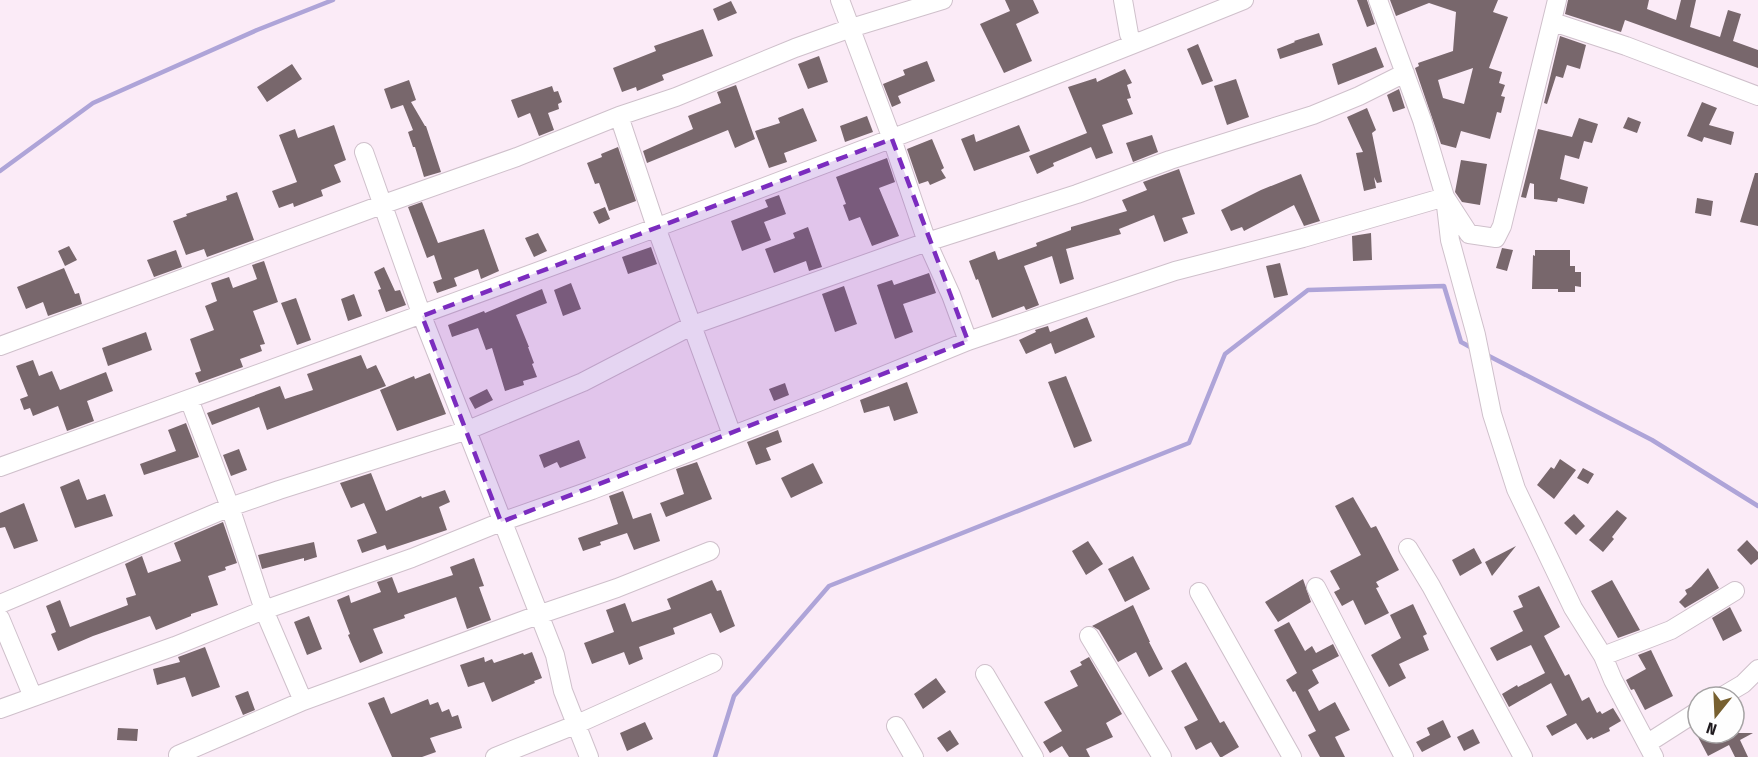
<svg xmlns="http://www.w3.org/2000/svg" width="1758" height="757" font-family="'Fira Sans Condensed',sans-serif">
<style>
.lines{fill:none;stroke-linecap:round;stroke-linejoin:round}
.stream{stroke:#aea4d8;stroke-width:4.5}
.building{fill:#78676c;fill-rule:evenodd}
.minor-casing{stroke:#cfc0cb;stroke-width:20}
.minor{stroke:#fff;stroke-width:18}
.marked{fill:#7b2cbf;fill-opacity:0.2;stroke:#7b2cbf;stroke-width:4.5;stroke-dasharray:12 8;stroke-linejoin:round}
</style>
<rect width="100%" height="100%" fill="#fbebf7"/>
<g class="lines">
<!-- stream -->
<path class="stream" d="M0 171 93 103 257 30 333 0
M1485 354 1652 440 1758 506
M715 757 734 696 829 586 1189 443 1225 354 1308 290 1444 286 1461 342 1472 348"/>
</g>
<!-- building -->
<path class="building" d="M1005 0H1033L1039 13 1016 24 1032 61 1004 73 980 24 1010 11Z
M1357 0H1367L1375 24 1367 27Z
M1390 0H1498L1493 12 1508 17 1489 68 1502 72 1499 83 1505 85 1501 96 1505 97 1501 113 1497 112 1490 139 1461 131 1456 148 1441 144 1415 68 1419 66 1418 63 1453 51 1456 12 1429 3 1396 16ZM1473 68 1464 104 1443 98 1438 80Z
M1568 0H1649L1647 9 1676 20 1681 0H1696L1690 27 1720 37 1728 10 1741 14 1733 41 1758 50V68L1625 20 1621 32 1565 14Z
M731 1 737 13 718 21 713 9Z
M703 29 713 56 662 75 664 80 637 91 636 87 622 92 613 68 656 51 654 46Z
M1319 33 1323 45 1280 59 1277 49 1295 42 1294 41Z
M1560 36 1586 45 1580 69 1567 65 1563 78 1556 76 1547 104 1544 103Z
M1198 44 1213 81 1202 85 1187 49Z
M1376 47 1384 67 1338 85 1332 64Z
M819 56 828 82 808 89 798 64Z
M927 61 935 81 898 96 901 103 892 107 883 84 905 75 903 70Z
M292 64 302 79 267 102 257 87Z
M1125 69 1132 83 1127 85 1131 98 1127 99 1133 114 1102 125 1113 153 1096 159 1091 147 1053 163 1054 166 1037 174 1029 156 1087 133 1068 87 1096 78 1097 82Z
M1236 79 1249 117 1227 125 1214 86Z
M409 80 416 100 411 102 425 126H426L441 172 424 177 415 147H413L408 132 413 130 403 105 391 109 384 89Z
M736 85 755 139 735 148 728 130 647 163 643 151 693 129 688 116 721 103 717 92Z
M552 86 554 92 558 91 562 102 558 104 559 109 548 113 554 130 539 136 530 113 518 118 511 100Z
M1399 89 1405 108 1393 112 1387 95Z
M1702 102 1717 108 1709 125 1734 132 1731 145 1704 137 1702 142 1687 136Z
M803 108 817 141 784 153 787 162 769 168 755 131 780 123 778 118Z
M1367 108 1376 130 1372 133 1382 182 1377 183 1374 177 1376 188 1364 191 1356 153 1363 152 1347 117Z
M867 116 873 132 845 142 840 126Z
M1628 117 1641 122 1637 133 1623 128Z
M1579 118 1598 124 1592 143 1584 141 1579 159 1565 155 1560 179 1588 187 1584 204 1558 198 1557 202 1534 199V184L1530 183 1526 198 1521 197 1538 129 1572 137Z
M334 125 346 160 334 165 341 182 321 190 323 196 294 207 293 203 279 208 272 191 297 182 279 135 295 129 298 138Z
M1019 125 1030 151 974 171 961 139 974 134 976 142Z
M1152 135 1158 152 1133 162 1126 143Z
M932 139 944 168 941 170 946 178 930 185 928 181 919 184 907 149Z
M618 147 636 201 609 211 599 183 595 184 587 163 602 157 601 154Z
M887 158 895 182 879 188 899 236 872 246 860 217 849 221 843 205 846 204 836 177Z
M1461 160 1487 164 1480 205 1462 202 1455 192Z
M1179 169 1195 214 1182 218 1188 233 1164 242 1154 215 1119 229 1121 234 1066 249 1074 279 1060 284 1052 256 1024 266 1039 305 1026 310 1024 306 992 318 978 279 976 280 969 261 995 251 998 260 1037 246 1036 243 1071 230V227L1127 211 1122 200 1147 190 1143 182Z
M1755 173H1758V226L1740 222Z
M1301 174 1320 221 1304 226 1294 205 1244 231 1242 227 1231 231 1221 210 1261 190Z
M237 192 254 240 207 257 204 249 186 255 173 221 187 216 186 214 227 200 226 196Z
M779 195 786 214 764 222 771 240 742 251 731 221 768 207 765 200Z
M1697 198 1713 201 1711 216 1695 213Z
M422 202 438 243 484 229 499 271 481 279 478 269 454 278 457 286 437 293 433 282 442 279 434 255 427 258 408 207Z
M605 207 610 219 599 224 593 212Z
M808 227 822 267 809 271 806 261 774 273 765 249 795 238 793 233Z
M538 233 547 251 534 257 525 238Z
M1371 233 1372 260 1353 261 1352 236Z
M69 246 77 260 65 266 58 251Z
M651 247 657 264 628 274 622 257Z
M1502 248 1513 250 1507 271 1496 268Z
M176 250 182 267 154 277 147 260Z
M1535 250H1570V266H1575V272H1581V287L1575 286V292H1558V289H1532L1533 255 1535 256Z
M264 261 278 302 253 311 265 344 260 345 262 351 240 359 243 367 199 383 195 373 201 371 190 339 214 330 205 306 217 301 211 283 229 277 233 288 257 279 252 265Z
M1280 263 1288 295 1274 298 1266 266Z
M384 267 395 291 400 290 406 305 386 312 378 290 381 289 374 272Z
M64 268 75 294 79 293 82 304 48 316 43 302 26 309 17 287Z
M929 273 936 293 903 304 913 332 895 339 877 285 892 280 894 285Z
M571 283 581 309 563 316 554 290Z
M844 286 857 324 835 332 822 294Z
M542 289 547 303 516 315 529 347H528L534 363 532 364 537 377 523 381 524 385 505 391 492 348 486 350 478 328 452 337 448 325 484 311 485 313Z
M354 294 362 316 348 321 341 299Z
M296 298 311 340 297 345 281 303Z
M1087 317 1095 337 1055 354 1051 343 1026 354 1019 340 1036 332 1035 330 1048 326 1050 332Z
M146 332 152 350 108 366 102 348Z
M361 355 367 369 376 365 386 386 267 430 259 407 212 425 207 413 280 386 285 399 313 390 307 374Z
M33 360 39 376 52 371 60 390 106 372 113 391 87 401 94 421 67 431 58 406 33 416 30 408 24 410 20 399 28 396 16 366Z
M430 373 446 414 397 431 380 390 414 376 415 379Z
M1066 376 1092 441 1074 448 1048 382Z
M907 382 918 413 894 421 889 406 864 413 860 400Z
M785 383 789 395 774 401 769 389Z
M487 389 493 400 475 409 469 398Z
M186 423 199 457 144 475 140 464 176 451 168 430Z
M778 430 782 442 766 448 771 460 756 465 747 442Z
M579 440 586 458 560 468 557 462 544 468 539 455Z
M239 449 247 470 231 476 223 455Z
M1560 459 1576 470 1554 499 1537 485 1551 467 1554 469Z
M697 462 712 499 666 517 660 503 684 494 676 469Z
M813 463 823 483 791 498 781 478Z
M1583 468 1594 474 1588 484 1577 478Z
M371 473 386 511 421 496 422 498 445 490 450 502 439 507 447 530 387 550 385 545 362 553 357 540 377 533 364 503 351 508 340 483Z
M79 479 87 500 105 494 113 516 75 528 60 487Z
M623 491 633 519 651 513 660 541 634 550 627 533 600 542 601 545 583 551 578 538 618 524 609 496Z
M1353 497 1371 528 1376 526 1399 570 1376 582 1379 587 1376 588 1389 613 1365 625 1353 600 1342 606 1334 592 1340 589 1330 571 1361 555 1335 506Z
M24 503 38 541 14 549 5 527 0 528V513Z
M1617 510 1627 518 1612 537 1614 539 1603 552 1589 540Z
M1574 514 1585 526 1576 535 1564 523Z
M223 522 237 563 225 567 226 570 208 576 218 605 191 614V616L156 630 150 616 93 636 58 651 51 634 56 632 46 606 60 600 70 627 128 605 126 598 136 595 125 564 142 556 148 573 181 561 174 543Z
M1747 540 1758 552V559L1751 565 1737 550Z
M1088 541 1103 564 1086 575 1072 551Z
M314 542 317 557 304 561V558L262 569 258 555Z
M1516 546 1492 576 1485 562Z
M1474 548 1482 563 1460 576 1452 560Z
M1133 556 1150 589 1125 602 1108 569Z
M474 558 484 586 479 587 491 620 467 629 456 597 404 615 405 618 373 629 383 653 360 663 348 635 350 634 337 600 349 595 351 603 381 592 377 582 392 577 398 593 453 575 450 567Z
M1708 568 1719 588 1685 608 1679 602 1687 594 1685 590 1691 587Z
M1303 579 1311 602 1278 622 1265 602Z
M712 580 717 591 721 590 735 626 720 633 711 613 673 628 675 634 639 647 643 659 629 665 624 652 592 664 584 643 614 632 606 610 625 603 632 622 671 609 667 599Z
M1612 580 1640 630 1618 638 1591 591Z
M1539 586 1560 627 1544 636 1565 676 1569 674 1582 701 1589 697 1597 713 1600 711 1602 714 1613 708 1621 721 1609 728 1610 731 1593 739 1592 737 1587 740 1576 723 1552 736 1546 726 1567 715 1551 683 1509 707 1502 694 1517 685 1518 687 1545 673 1531 645 1497 661 1490 648 1523 631 1513 611 1523 607 1518 596Z
M1413 604 1427 634 1423 636 1429 650 1399 664 1406 678 1389 687 1371 655 1401 638 1390 615Z
M1133 605 1150 642H1149L1163 669 1149 677 1136 652 1118 662 1099 630 1092 626Z
M1730 607 1742 631 1723 641 1712 618Z
M309 616 322 649 307 655 294 622Z
M1289 622 1305 651 1312 646 1316 653 1333 644 1339 656 1312 670 1319 683 1308 690 1319 711 1335 702 1350 730 1335 737 1345 757H1320L1308 735 1316 731 1295 691 1293 692 1286 680 1297 673 1274 630Z
M205 647 220 687 192 697 185 677 157 685 153 669 180 662 178 657Z
M1651 650 1673 696 1645 710 1634 689 1631 690 1626 680 1646 669 1638 655Z
M532 652 542 678 534 681 535 683 492 702 484 682 468 687 460 665 484 657 485 662 492 659 494 663 523 653 524 655Z
M1089 657 1122 714 1106 723 1113 737 1086 749 1090 757H1069L1062 746 1050 753 1043 742 1062 731 1044 702 1078 686 1070 671 1082 665 1080 662Z
M1186 662 1220 723 1224 721 1239 747 1222 757H1220L1211 742 1196 750 1184 727 1198 720 1171 671Z
M936 678 946 692 923 709 914 694Z
M248 691 255 710 243 715 235 696Z
M384 697 391 714 428 699 430 705 438 702 442 712 449 709 452 717 458 715 462 728 430 738 436 752 422 757H392L368 703Z
M1443 720 1451 737 1422 752 1416 742 1430 735 1427 728Z
M645 722 653 739 627 751 620 733Z
M118 728 138 729 137 741 117 740Z
M1473 729 1480 743 1464 751 1457 737Z
M950 730 959 744 947 752 937 738Z
M1707 733H1753L1740 740 1748 757H1735L1729 745 1708 756 1698 737Z"/>
<g class="lines">
<defs>
<path id="minor" d="M840 0 892 139 927 242 951 295 968 341
M1123 0 1129 34 1134 44
M1378 0 1422 120 1445 197 1469 234 1496 238 1502 226 1557 0
M1553 22 1626 46 1758 96
M619 116 656 227 732 435
M364 152 422 316 555 655 563 691 589 757
M0 346 384 204 517 157 619 116 676 97 795 48 851 28 943 0
M189 399 230 507 264 610 303 701
M0 467C417 317 833 166 1244 0
M1408 548 1431 586 1523 757
M1316 587 1404 757
M1199 592 1292 757
M0 604 230 507 279 490 468 430 583 382 693 325 927 242 1077 194 1170 160 1313 115 1359 96 1405 73
M0 618 33 697
M1089 636 1162 757
M1603 656 1671 630 1735 591
M985 674 1034 757
M1721 697 1743 684 1758 669
M0 709 175 646 264 610 412 558 501 522 592 490 821 401 968 341 1175 271 1303 238 1445 197 1450 240 1476 335 1492 414 1516 489 1573 608 1603 656 1613 680 1654 757
M896 726 914 757
M1648 743 1698 711
M178 755 303 701 538 615 617 588 710 551
M495 757 575 725 713 663"/>
</defs>
<!-- minor casing -->
<use href="#minor" class="minor-casing"/>
<!-- minor -->
<use href="#minor" class="minor"/>
</g>
<!-- marked area -->
<path class="marked" d="M892 139 968 341 501 522 422 316Z"/>
<!-- north arrow -->
<g transform="translate(1716 715) rotate(198)"><circle r="28" fill="#fefefe" stroke="#a5a3a4" stroke-width="1.5"/>
<path d="M0-4.5L10 22L0 15L-10 22Z" fill="#776030"/>
<text y="-9" font-size="16" font-weight="bold" text-anchor="middle" fill="#1f1a1e">N</text>
</g>
</svg>
